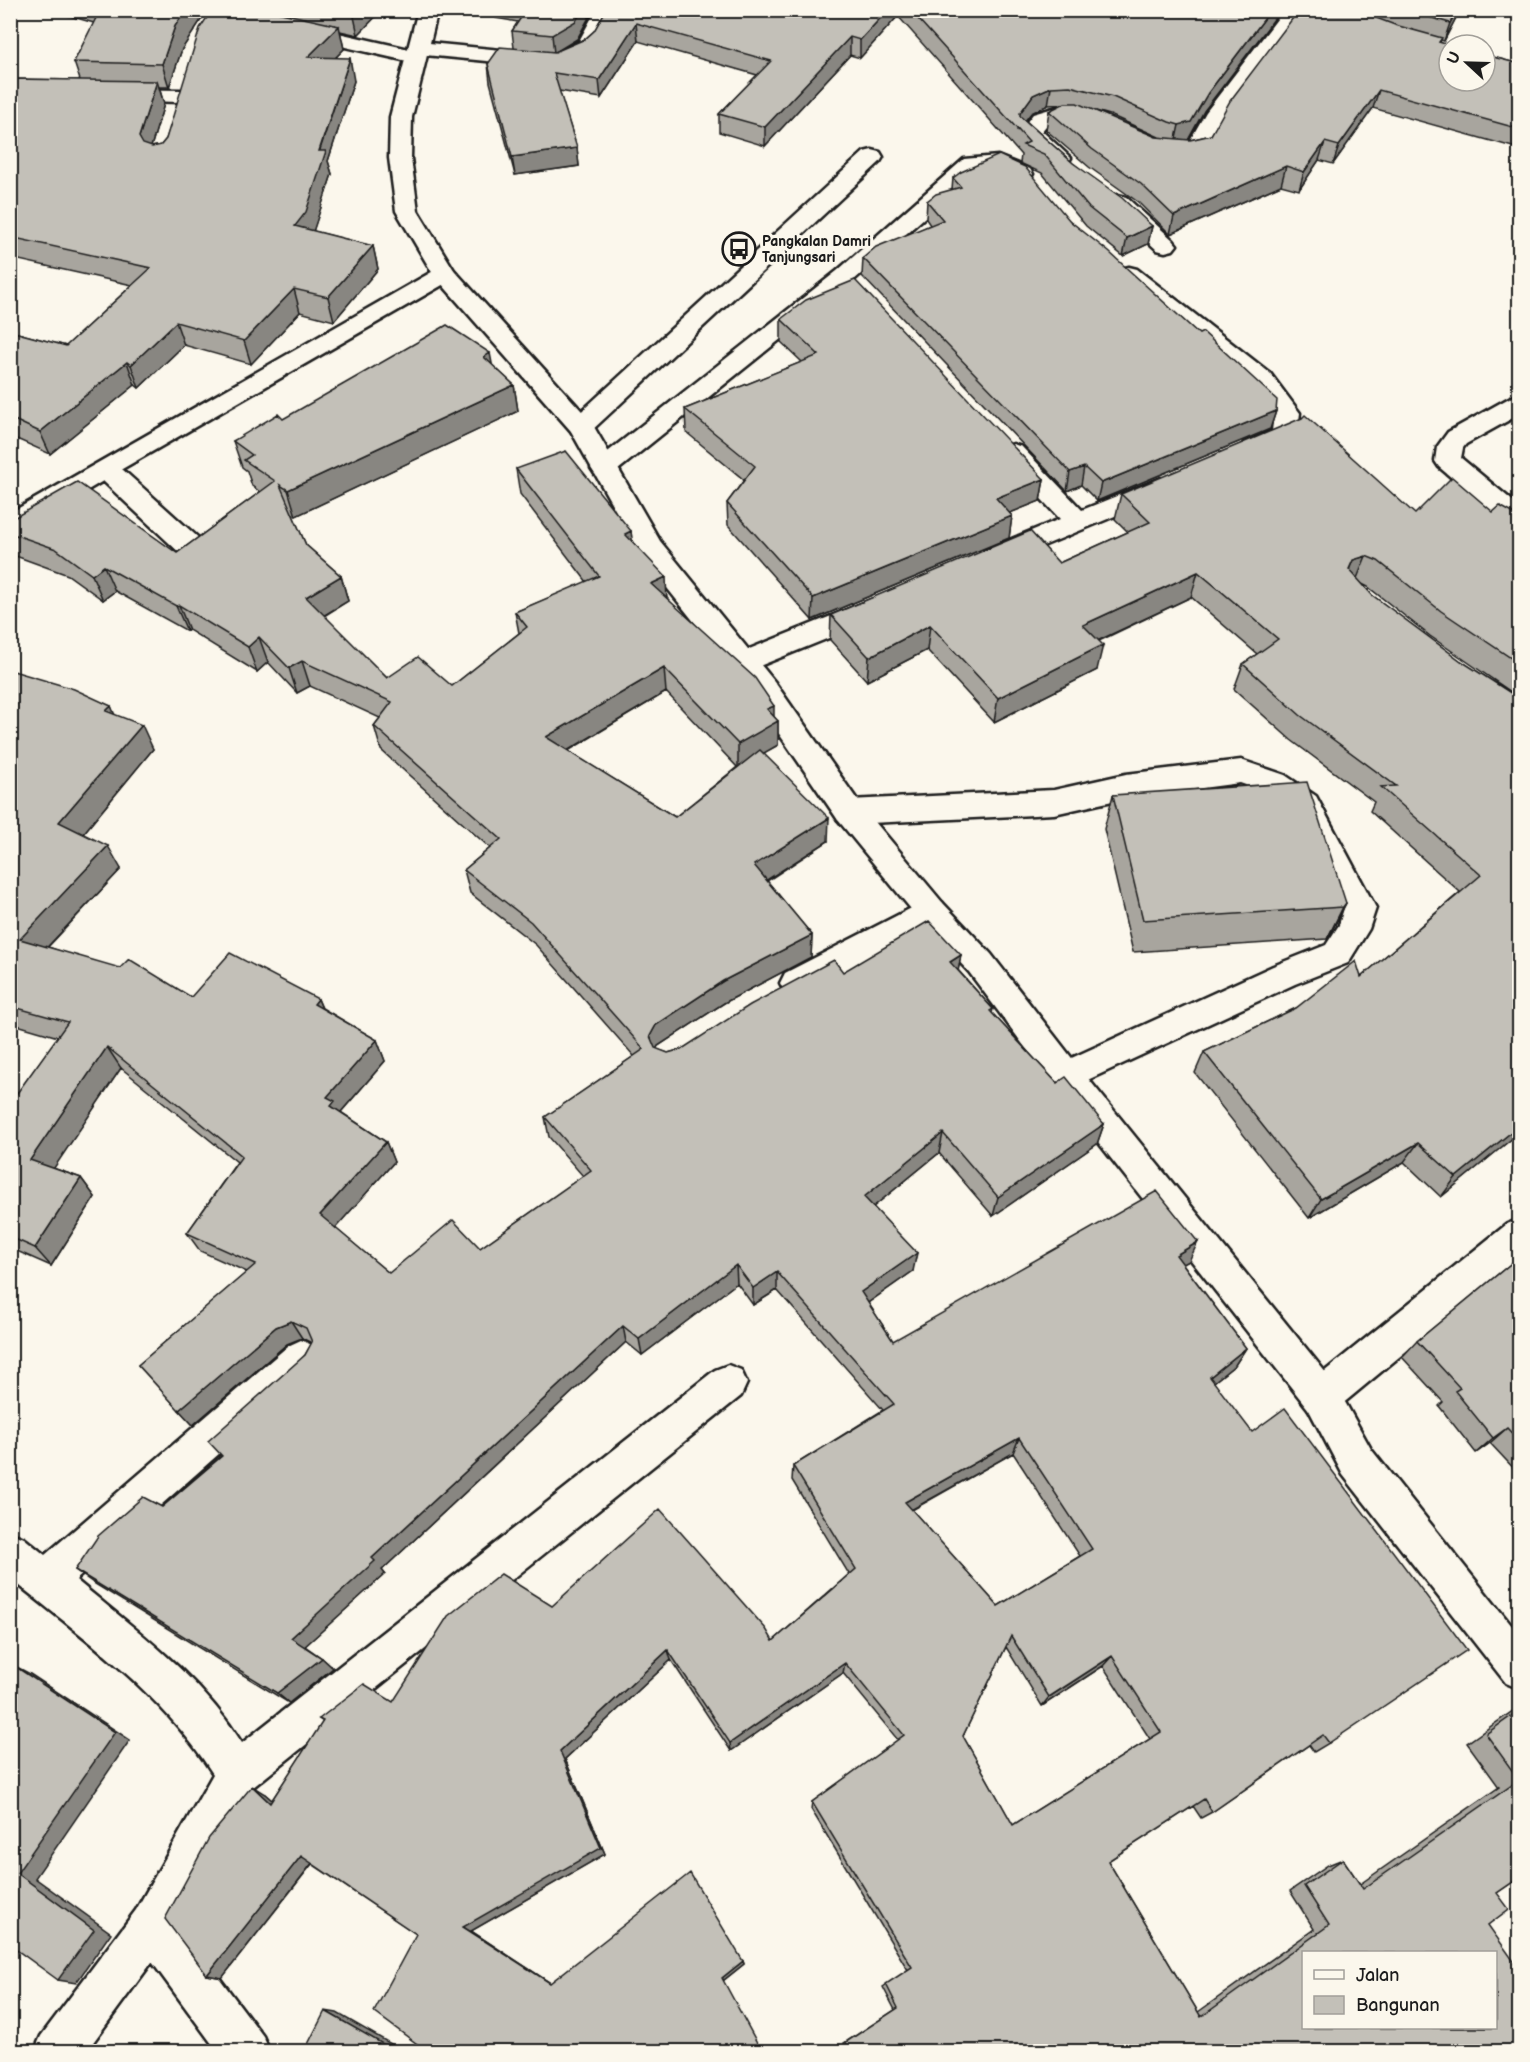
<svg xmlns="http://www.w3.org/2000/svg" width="1530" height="2062" font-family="'Balsamiq Sans',sans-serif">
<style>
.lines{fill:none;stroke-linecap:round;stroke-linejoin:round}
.minor-casing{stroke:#1c1c1c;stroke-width:5}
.highway-casing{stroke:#1c1c1c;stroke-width:5}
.minor{fill:#fbf7ec;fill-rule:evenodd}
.highway{fill:#fbf7ec;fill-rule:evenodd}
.wall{fill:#a8a59e;stroke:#1c1c1c;stroke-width:1.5;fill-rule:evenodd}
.shaded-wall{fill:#888681;stroke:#1c1c1c;stroke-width:1.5}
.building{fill:#c3c0b8;stroke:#1c1c1c;stroke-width:1.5;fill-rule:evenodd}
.labels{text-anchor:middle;stroke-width:6;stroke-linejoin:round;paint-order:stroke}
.far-poi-label{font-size:14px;font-weight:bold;fill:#1c1c1c;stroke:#fbf7ec;text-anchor:start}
</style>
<rect width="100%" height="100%" fill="#fbf7ec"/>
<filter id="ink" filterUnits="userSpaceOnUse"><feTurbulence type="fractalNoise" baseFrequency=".0167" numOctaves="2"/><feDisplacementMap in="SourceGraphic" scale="12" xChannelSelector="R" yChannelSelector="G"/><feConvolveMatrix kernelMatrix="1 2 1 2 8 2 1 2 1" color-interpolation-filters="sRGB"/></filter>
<g filter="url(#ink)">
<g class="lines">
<defs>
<path id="minor" d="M198 10H237L409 49 412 44 419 42 554 55 579 41 596 10H616L594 48 586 55 557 68 425 55 426 57 423 61 416 63 208 16 201 14Z
M1284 10H1305L1224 118 1206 151 1179 159 1155 154 1152 149 1155 144C1167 141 1177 145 1189 142L1206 112Z
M117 89 180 90 188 91 191 96 188 101 180 102 109 100 106 95 109 90Z
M1057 107C1070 106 1094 106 1102 118L1099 123C1079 128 1057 109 1042 131L1071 158 1068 163C1050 167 1029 146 1019 132L1033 114Z
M872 150 880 152 883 157 880 162 590 432 581 434 572 432 568 426 572 420 864 152Z
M998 156 1030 169 1033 174 1030 179 1022 181 1014 179 995 170H978L853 281 613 474 604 477 595 474 591 468 595 462 837 271 964 159Z
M1118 195 1126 197 1173 240 1177 245 1173 250 1165 252 1157 250 1110 207 1107 202 1110 197Z
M445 267 453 269 457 274 453 279 122 469 202 541 206 548 202 555 192 557 182 555 103 481 19 531 10 534V513L437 269Z
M1129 267 1137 269 1270 373 1300 413 1297 436 1293 442 1253 458 1244 455 1240 449 1244 443 1272 431 1274 414 1252 385 1121 279 1117 274 1121 269Z
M1520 395V414L1466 444 1463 448 1461 458 1520 507V531L1511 528 1439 467 1435 461 1437 447 1448 432 1511 397Z
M1013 444 1022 447 1082 510 1161 478 1170 481 1174 487 1170 493 995 566 985 564 981 557 985 550 1060 519 1004 459 1000 453 1004 447Z
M871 600 881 603 885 610 881 617 742 673 732 670 728 663 732 656Z
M1241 760 1285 775 1316 796 1376 908 1369 929 1348 963 1295 984 1066 1090 1054 1086 1049 1076 1054 1066 1273 966 1326 945 1339 925 1344 908 1294 812 1263 791 1240 783 1126 798 1054 814 849 824 838 820 834 812 838 804 849 800 1054 790 1126 774Z
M931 898 942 902 947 911 942 920 807 993 796 996 785 993 780 983 785 973Z
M1520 1219V1257L1335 1410 1322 1415 1309 1410 1303 1397 1309 1384 1507 1224Z
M301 1340 314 1346 320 1358 314 1370 76 1580C137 1631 199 1675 242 1743L715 1370 728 1365 741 1370 747 1383 741 1396 252 1788 178 1923 263 2036 270 2052H218L152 1962 86 2052H34L41 2036 136 1910 213 1774C163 1694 83 1637 10 1578V1532L24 1538 45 1555 288 1346Z"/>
<path id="highway" d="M418 10H438L412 117 411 158 418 211 454 270 590 420 660 541 774 681 860 804 942 902 991 954 1078 1066 1335 1384 1371 1449 1520 1636V1689L1506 1683 1343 1475 1309 1410 1054 1086 969 972 920 920 838 820 754 697 640 554 571 431 433 274 396 211 389 158 390 117Z"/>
</defs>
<!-- minor casing -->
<use href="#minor" class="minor-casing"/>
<!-- highway casing -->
<use href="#highway" class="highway-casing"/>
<!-- minor -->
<use href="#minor" class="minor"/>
<!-- highway -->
<use href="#highway" class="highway"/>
</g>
<!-- wall -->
<path class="wall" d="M49 10H201L203 17 182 49 169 87H159L164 104 151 147H152L161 145 166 139 212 10H382L358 35 340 31 344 49 335 58 354 81 328 161 332 174 313 231 373 246 378 269 334 321 300 312 251 364 184 345 139 388 135 385 50 454 10 436V331L66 346 132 285 10 258V79L80 80 74 62 94 23Z
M495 10H593L577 39 554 52 585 39 594 31 606 10H1281L1204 111 1188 140H1190L1211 135 1299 10H1460L1444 41 1441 40 1440 43 1520 64V149L1373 108 1333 164 1319 160 1299 190 1281 185 1170 234 1138 202 1089 167 1046 130 1049 111 1064 104 1048 105 1031 113 1025 120 1073 163 1152 226 1148 244 1123 256 1086 226 1042 173 1020 163 1021 155 898 16 860 58 850 55 765 146 719 132V114L757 75 638 41 601 98 559 91 577 148 579 166 515 175 490 82 488 64 514 48 512 31 518 22 496 18ZM1096 111 1110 115 1159 137H1156Z
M953 178 1070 221 1276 411 1270 429 1097 501 1081 485 1067 491 862 276 863 258 930 225 926 219 927 201 952 190Z
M781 319 1044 479 1040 501 1010 513 1012 516 1009 538 812 620 728 525 727 503 744 480 686 432 685 409 802 362 781 342Z
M492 365 514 385 518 411 296 516 292 513 306 545 341 576 348 601 324 616 387 678 452 686 519 633 515 612 587 582 520 494 516 469 631 531 632 541 667 598 778 721V745L763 753 828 841 767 881 812 935 811 957 724 1003 658 1046 656 1049 668 1053 682 1049 843 972 961 955 958 970 993 1009 992 1013 1057 1083 1104 1124 1097 1144 993 1216 939 1153 873 1207 913 1271 868 1303 893 1341 1189 1261 1183 1264 1246 1348 1235 1365 1214 1382 1329 1743 1314 1752 1309 1745 1212 1812 1201 1818 1193 1806 1108 1861 1198 2012 1314 1929 1290 1891 1328 1865 1343 1859 1360 1884 1499 1787 1467 1743 1520 1706V1877L1497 1893 1488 1925 1520 2052H1083L1081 2048 1076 2052H848L844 2043 895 2010 883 1987 908 1970 811 1809 812 1802 898 1740 843 1673 731 1751 671 1660 565 1759 605 1854 471 1931 550 1983 743 1961 744 1964 724 1980 428 2052 416 1934 312 1864 222 1978 207 1975 265 1794 272 1800 323 1722 319 1719 393 1702 552 1606 773 1641 849 1574 792 1480 793 1466 883 1410 777 1290 753 1305 737 1283 642 1355 626 1342 382 1570 385 1574 305 1646 322 1658 333 1668 289 1703 92 1582 75 1570 162 1507 221 1456 305 1355 312 1343 302 1338 287 1344 193 1425 138 1365 247 1272 200 1251 187 1233 237 1162 121 1068 53 1168 81 1178 95 1197 51 1266 10 1248V1103L58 1037 10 1023V670L111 706 114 715 153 749 83 834 121 869 48 947 191 997 318 999 322 1008 377 1040 385 1061 341 1112 386 1142 394 1162 335 1228 389 1273 480 1248 583 1176 549 1137 545 1117 634 1056 536 945 470 893 464 870 490 848 381 750 374 726 380 718 310 686 297 693 268 662 257 672 189 630 187 631 115 591 103 600 68 575 10 554V520L177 553 260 492 252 486 247 471 242 467 233 441 283 419ZM666 692 737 767 675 817 568 751ZM1013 1453 1080 1556 998 1606 912 1510ZM1006 1647 1042 1706 1103 1666 1150 1739 1013 1825 963 1736Z
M1121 494 1415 514 1493 512 1520 517V698L1430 636 1368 587 1362 584 1372 595 1461 661 1520 699V1132L1441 1197 1404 1162 1309 1218 1195 1073 1204 1052 1361 977 1460 892 1370 811 1374 802 1291 740 1234 689 1243 664 1257 654 1191 597 1099 641 1097 670 994 722 927 650 867 681 830 640 831 615 1059 563 1128 532 1115 519Z
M1113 795 1346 903 1327 939 1133 952 1104 829Z
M1520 1256V1475L1490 1443 1476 1453 1439 1406 1443 1402 1402 1357 1417 1341Z"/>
<!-- shaded-wall -->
<path class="shaded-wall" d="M186 10H201L203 17 182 49 169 87 162 64 175 26Z
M355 10H382L358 35 353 12Z
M582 10H593L577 39 554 53 552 35Z
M888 10H899L898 16 860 58V40Z
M1271 10H1281L1204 111 1188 140 1175 143 1179 125 1208 93Z
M1457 10H1460L1444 41 1450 23Z
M636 23 638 41 601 98 599 80Z
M339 26 344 49 313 80 308 57Z
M850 37V55L765 146V127Z
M350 58 354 81 328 161 332 174 312 235 295 226Z
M157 81 164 104 147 160 139 137Z
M1051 87 1048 105 1031 113 1017 131 1020 113 1033 95Z
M1379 90 1373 108 1333 164 1339 146Z
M1325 142 1319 160 1299 190 1304 172Z
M577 148 579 166 515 175 512 157Z
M1286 166 1281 185 1170 234 1174 216Z
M1152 226 1148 244 1123 256 1127 238Z
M373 246 378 269 334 321 328 297Z
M294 289 300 312 251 364 244 341Z
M176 322 184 345 139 388 131 365Z
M490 353 495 379 484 357Z
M127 362 135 385 50 454 40 432Z
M514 385 518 411 296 516 288 490Z
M1276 411 1270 429 1097 501 1101 483Z
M1084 467 1081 485 1067 491 1070 472Z
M1044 479 1040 501 992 520 996 498Z
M1012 516 1009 538 812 620 813 598Z
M631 531 634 557 625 534Z
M1366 556 1356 581 1343 585 1353 560Z
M104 566 115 591 103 600 92 575Z
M1198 572 1191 597 1078 650 1083 625Z
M341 576 348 601 313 622 306 597Z
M666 577 667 602 651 584Z
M179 605 189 630 187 631 176 606Z
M930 625 927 650 867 681 869 657Z
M259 637 268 662 257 672 248 647Z
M1103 645 1097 670 994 722 998 698Z
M302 661 310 686 297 693 289 668Z
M664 668 666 692 550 761 546 737Z
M111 706 122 731 106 711Z
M774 706V723L778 721V745L738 768V744L767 709Z
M142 725 153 749 73 846 59 822Z
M829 818 828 841 754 888V865Z
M108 846 121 869 34 961 20 939Z
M1346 903 1330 935 1327 939 1343 907Z
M812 935 811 957 724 1003 658 1046 652 1057 650 1036 656 1025 723 981Z
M961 955 957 977 950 962Z
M318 999 327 1021 314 1004Z
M377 1040 385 1061 340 1113V1126L327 1097Z
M107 1047 121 1068 46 1180 30 1160Z
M1104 1124 1097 1144 993 1216 998 1197Z
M1520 1125V1132L1441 1197 1456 1177Z
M943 1133 939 1153 862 1216 864 1197Z
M386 1142 394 1162 330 1234 320 1215Z
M1418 1143 1404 1162 1309 1218 1321 1199Z
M81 1178 95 1197 51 1266 35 1248Z
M1198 1242 1189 1261 1167 1273 1176 1255Z
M917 1253 913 1271 859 1309 861 1292Z
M736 1265 737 1283 642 1355 639 1339Z
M777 1272V1290L753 1305V1288Z
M291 1321 302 1338 287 1344 193 1425 179 1410 276 1327Z
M623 1326 626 1342 382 1570 385 1574 303 1648 291 1638 372 1558Z
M1246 1348 1235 1365 1200 1393 1210 1377Z
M1507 1428 1490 1443 1476 1453 1493 1438Z
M1019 1438 1013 1453 902 1515 905 1502Z
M668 1650 671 1660 565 1759 605 1854 471 1931 555 1986 550 1983 463 1927 560 1751Z
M1112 1656 1103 1666 1042 1706 1049 1697Z
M322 1658 333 1668 289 1703 277 1693Z
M845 1663 843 1673 731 1751 730 1743Z
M13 1665 30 1674 130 1740 35 1878 111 1933 76 1983 58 1980 17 1873Z
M252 1786 265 1794 283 1810 270 1803Z
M301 1856 313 1862 222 1978 207 1975Z
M743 1961 744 1964 724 1980 722 1978Z
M325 2011 337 2013 405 2052H395Z
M71 2050 90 2051 92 2052H74Z"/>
<!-- building -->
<path class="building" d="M100 10H186L175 26 162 64 74 62Z
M212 10H268L339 26 308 57 350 58 319 151H326L306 212 295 226 373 246 328 297 294 289 244 341 176 322 131 365 127 362 40 432 10 418V331L66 346 151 268 10 237V79L157 81 139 137 143 144 152 147 161 145 166 139 200 28Z
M526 10H582L576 21 552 35 512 31Z
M606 10H888L860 40 850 37 765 127 719 114 771 61 636 23 599 80 554 73 577 148 512 157 488 64 500 47 555 52 585 39 594 31Z
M910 10H1271L1208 93 1191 122 1179 125 1169 122 1113 97 1070 86 1051 87 1033 95 1020 113V116L1073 163 1122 198 1152 226 1127 238 1089 208 1044 154 1023 145 1029 142Z
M1299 10H1355L1395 25 1442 38 1439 42 1449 45V81H1485V55L1520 64V129L1379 90 1339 146 1325 142 1304 172 1286 166 1174 216 1141 184 1092 149 1049 111 1065 103H1077L1156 137 1190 140 1211 135 1230 101Z
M1404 10H1457L1450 23Z
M999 155 1025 167 1070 221 1109 252 1199 334 1203 332 1277 400 1276 411 1101 483 1084 467 1070 472 863 258 876 247 943 220 927 201 936 194 961 187 953 178 961 172Z
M855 280 1044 479 996 498 1012 516 813 598 727 503 755 466 685 409 819 355 781 319 806 300Z
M447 325 490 353 484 357 514 385 288 490 280 485 306 545 341 576 306 597 387 678 418 657 452 686 527 627 515 612 599 576 516 469 566 451 631 531 625 534 666 577 651 584 755 678 774 706 767 709 778 721 738 744 664 668 546 737 675 817 760 750 829 818 754 865 812 935 723 981 656 1025 650 1036 655 1048 668 1053 682 1049 750 1005 834 960 843 972 929 921 961 955 950 962 993 1009 990 1011 1057 1083 1066 1077 1104 1124 998 1197 943 1133 864 1197 917 1253 861 1292 893 1341 1157 1191 1198 1242 1176 1255 1246 1348 1210 1377 1252 1432 1285 1408 1467 1650 1329 1743 1323 1735 1212 1812 1204 1799 1108 1861 1201 2017 1329 1925 1304 1886 1343 1859 1363 1889 1519 1780 1486 1734 1520 1710V1877L1497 1893 1509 1909 1488 1925 1520 1970V2052H1092L1088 2044 1076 2052H850L846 2042 898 2008 886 1984 912 1967 812 1802 904 1735 845 1663 730 1743 668 1650 560 1751 601 1848 463 1927 550 1983 690 1873 743 1961 722 1978 762 2052H428L374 2012 416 1934 301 1856 207 1975 165 1919 209 1838 252 1786 270 1803 323 1721 319 1719 364 1684 393 1702 448 1616 501 1574 552 1606 660 1509 766 1629 773 1641 856 1569 793 1466 894 1404 777 1272 753 1288 736 1265 639 1339 623 1326 372 1558 375 1561 291 1638 322 1658 277 1693 75 1570 98 1536 143 1497 162 1507 222 1456 208 1441 305 1355 312 1342 306 1328 291 1321 276 1327 179 1410 138 1365 256 1264 187 1233 242 1156 107 1047 30 1160 81 1178 35 1248 10 1237V1103L68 1022 10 1006V670L74 689 111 706 106 711 142 725 59 822 108 846 20 939 120 968 129 959 191 997 230 953 318 999 314 1004 377 1040 327 1097 335 1101 331 1106 386 1142 320 1215 389 1273 453 1220 480 1248 591 1170 545 1117 644 1049 531 922 464 870 501 839 374 726 392 702 302 661 289 668 259 637 248 647 179 605 176 606 104 566 92 575 56 549 10 533V520L77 482 177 553 275 481 244 460 252 455 233 441 278 414 283 419ZM1019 1438 1092 1549 998 1606 905 1502ZM1011 1636 1049 1697 1112 1656 1161 1732 1013 1825 963 1736ZM1304 1953H1496V2028H1304Z
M1305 415 1415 514 1452 477 1493 512 1500 506 1520 517V664L1441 611 1378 561 1366 556 1353 560 1349 569 1372 595 1461 661 1520 699V1125L1456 1177 1418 1143 1321 1199 1204 1052 1296 1008 1356 961 1361 977 1481 875 1381 787 1396 786 1300 715 1243 664 1278 639 1198 572 1083 625 1103 645 998 698 930 625 869 657 831 615 1030 531 1059 563 1150 522 1121 494 1302 418Z
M1307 782 1346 903 1343 907 1143 920 1113 795Z
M1520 1256V1442L1507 1428 1493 1438 1455 1391 1460 1388 1417 1341Z
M13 1665 115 1732 17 1873 94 1930 58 1980 10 1945V1668Z
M325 2011 395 2051V2052H304Z"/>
</g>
<!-- icons -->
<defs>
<symbol id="bus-ring" viewBox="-11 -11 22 22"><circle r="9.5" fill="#fbf7ec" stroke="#1c1c1c" stroke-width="1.5"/><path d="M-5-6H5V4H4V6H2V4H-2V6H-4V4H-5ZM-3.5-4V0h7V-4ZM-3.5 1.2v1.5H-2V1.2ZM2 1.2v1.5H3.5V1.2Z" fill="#1c1c1c"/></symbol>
</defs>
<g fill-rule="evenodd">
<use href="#bus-ring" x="720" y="230" width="38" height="38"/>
</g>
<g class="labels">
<!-- far-poi labels -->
<g class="far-poi-label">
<text x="762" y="246">Pangkalan Damri<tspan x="762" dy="16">Tanjungsari</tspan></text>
</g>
</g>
<!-- margin -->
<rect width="1530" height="2062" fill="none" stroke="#fbf7ec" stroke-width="36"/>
<rect x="18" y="18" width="1494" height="2026" fill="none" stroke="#1c1c1c" stroke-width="2" filter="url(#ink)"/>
<!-- legend -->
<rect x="1302" y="1951" width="195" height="78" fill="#fbf7ec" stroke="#a29f99" stroke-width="1.5"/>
<rect x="1314" y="1970" width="30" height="9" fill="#fbf7ec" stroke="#a29f99" stroke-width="1.5"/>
<text x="1356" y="1981" font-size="18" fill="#1c1c1c">Jalan</text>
<rect x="1314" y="1996" width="30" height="18" fill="#c3c0b8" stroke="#a29f99" stroke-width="1.5"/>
<text x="1356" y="2011" font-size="18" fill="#1c1c1c">Bangunan</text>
<!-- north arrow -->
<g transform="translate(1467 63) rotate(292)"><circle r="28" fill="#fbf7ec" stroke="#a29f99" stroke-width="1.5"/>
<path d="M0-4.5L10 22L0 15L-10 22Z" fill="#1c1c1c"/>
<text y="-9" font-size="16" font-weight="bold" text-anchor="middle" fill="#1c1c1c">U</text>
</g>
</svg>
